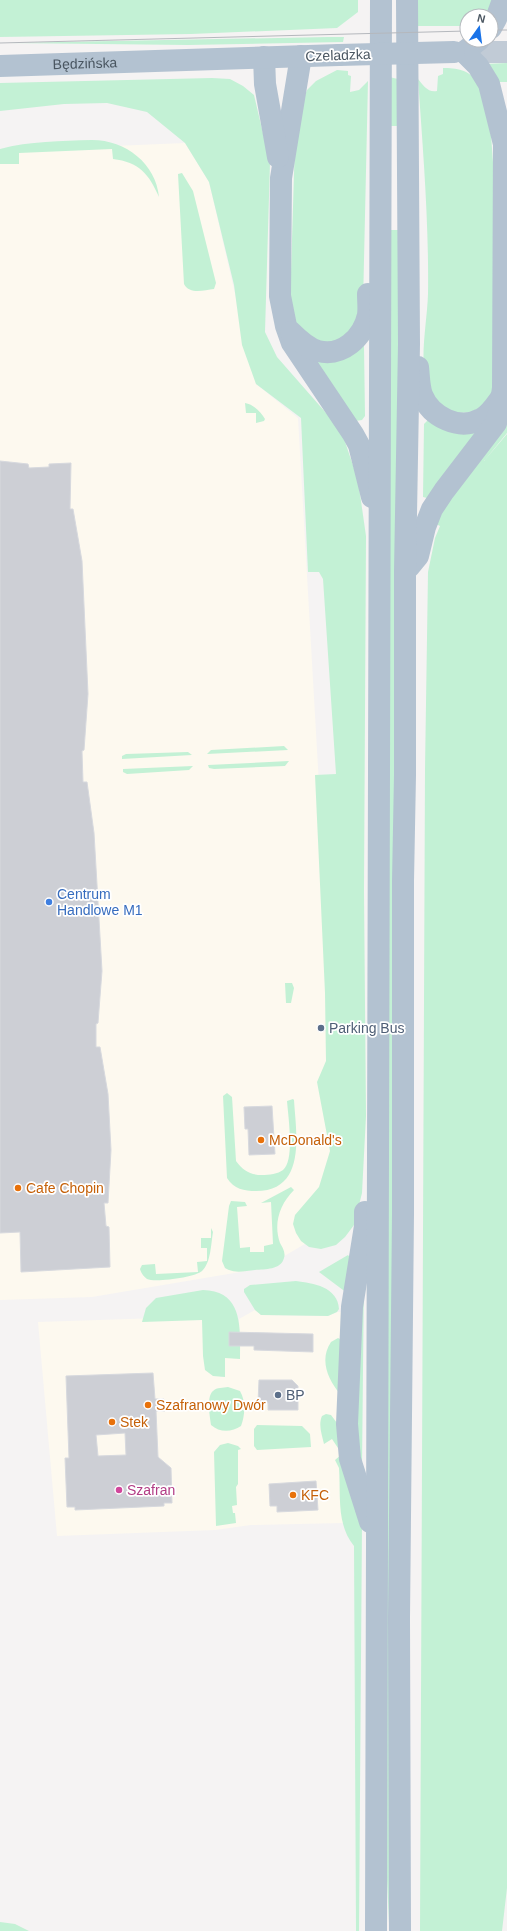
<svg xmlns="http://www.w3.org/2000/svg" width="507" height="1931" font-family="Helvetica,sans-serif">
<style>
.commercial{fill:#fdf9ef}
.green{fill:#c3f1d5}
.building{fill:#cdcfd5;stroke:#d7d9de;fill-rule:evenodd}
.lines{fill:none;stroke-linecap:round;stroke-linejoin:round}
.secondary{stroke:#c1cbd6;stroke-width:22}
.primary{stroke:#b3c2d1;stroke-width:22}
.tram{stroke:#b5b8bd;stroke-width:1}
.primary-bridge{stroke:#b3c2d1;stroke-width:22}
.shop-dot{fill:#3f7fe0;stroke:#fff;stroke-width:1.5}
.service-dot{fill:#5c6f8a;stroke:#fff;stroke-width:1.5}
.food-dot{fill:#e8710a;stroke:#fff;stroke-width:1.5}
.hotel-dot{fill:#d1479c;stroke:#fff;stroke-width:1.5}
.labels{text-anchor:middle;stroke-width:3.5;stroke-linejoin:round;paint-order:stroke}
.street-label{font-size:14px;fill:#4a5661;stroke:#fff}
.shop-label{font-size:14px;fill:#366cbe;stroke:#fff;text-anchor:start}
.service-label{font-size:14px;fill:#4e5e75;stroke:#fff;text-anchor:start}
.food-label{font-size:14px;fill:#c56008;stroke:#fff;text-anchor:start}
.hotel-label{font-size:14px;fill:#b23c85;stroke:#fff;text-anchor:start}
</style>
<rect width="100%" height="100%" fill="#f5f3f3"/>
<!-- commercial -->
<path class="commercial" d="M185 143 209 182 256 384 298 418 344 1221 264 1268 92 1297 0 1300V156L18 150Z
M255 1310 261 1315H265L328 1316 337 1312H343V1523L251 1525 215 1530 57 1536 38 1322 220 1316V1377H225V1358H240L239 1319Z"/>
<!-- green -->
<path class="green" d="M0 0H358V12L337 28 191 34 0 37Z
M418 0H495L489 16H467V26H416Z
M328 37H344L343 42 188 45 9 43Z
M507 63V82H496L484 64Z
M443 68C456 68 470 70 477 82 491 107 491 136 493 162 499 240 495 317 493 394 489 398 486 404 481 407 461 420 434 410 427 388 419 358 427 324 428 294 429 223 423 150 418 79 423 85 428 93 437 91L438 76 443 74Z
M337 70 348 71V75L351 76 350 92 359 90 368 81 363 305C358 318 354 329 344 338 332 348 311 340 301 330 294 324 292 313 290 305L295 141 302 102 307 90 316 81Z
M389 77 398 79 397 126H390Z
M212 78 230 79 243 86 254 95 270 163 265 332 277 357 341 430 358 480 366 536 364 891 366 1116 362 1193 354 1225 345 1237 336 1245 321 1249 309 1247 301 1241 296 1233 293 1224 295 1215 319 1187 330 1151 317 1082 326 1061 325 993 315 775 336 774 323 579 319 572H308L301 418 256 384 242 345 234 285 209 182 185 143 147 112 107 103 64 104 0 111V83Z
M92 140C126 140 156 164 159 197 149 174 139 162 113 159L112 149 19 153V164H0V149C30 141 61 141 92 140Z
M182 173 193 191 216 283 214 289C204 290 190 295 184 284L178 174Z
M390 230H399L391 1922 389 1923 385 1836Z
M361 344 364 346 365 416 362 420 355 421 316 361Z
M245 403C253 404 261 412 265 419L264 421 256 423V413H246Z
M507 408V433L484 461 507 434V1888L502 1931H420L425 770 428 572 435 538 440 526 436 524 443 502Z
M428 420 477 429 480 437 427 498 423 497 424 424Z
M284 746 288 750 207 754 211 750Z
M188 752 192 755 122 759V756L126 754Z
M289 761 285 766 214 769 209 768 208 765Z
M193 766 189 770 127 774 123 772V769Z
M285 983H292L294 988 291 1003H286Z
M227 1093 232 1097 236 1161C243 1171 251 1175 262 1175 269 1175 278 1174 283 1170 295 1161 288 1115 287 1101L293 1099 294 1100C296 1133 307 1191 256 1191 244 1191 234 1189 227 1178L223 1096Z
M291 1187 294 1190C280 1204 273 1223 280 1243 282 1247 286 1252 284 1258 281 1270 265 1269 255 1270 245 1271 234 1274 225 1268L222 1261 229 1206 231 1201 245 1202 247 1206 237 1207 240 1248 250 1247V1252H264V1246L273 1244 271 1202 261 1203Z
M211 1228 213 1232C211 1243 211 1263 202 1271 196 1277 155 1283 147 1279 144 1277 141 1273 140 1269L142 1265 155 1264 156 1274 198 1272 197 1262 207 1261V1248H201V1238H211Z
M348 1255 352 1260 347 1293 319 1272Z
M364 1272 362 1467 355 1460Z
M296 1281C313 1283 338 1287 339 1309L337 1312 328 1316 261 1315 255 1310 244 1292V1289L250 1285Z
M203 1290C244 1291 240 1329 240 1359L225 1358V1377L213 1376 205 1370 203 1356 202 1320 142 1322 146 1308 156 1298Z
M338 1338 340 1339V1394C328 1379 319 1360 331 1342Z
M228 1387 240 1391C246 1401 245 1416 241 1426 232 1432 220 1433 211 1425 210 1417 206 1397 213 1391 217 1387 223 1388 228 1387Z
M326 1414 331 1415 340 1427 362 1523 359 1931H356L354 1546C336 1524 341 1495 339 1468L335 1460 342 1454 332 1439 324 1444C322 1435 318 1425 322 1416Z
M257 1425 302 1426 310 1434 311 1447 257 1450 254 1446V1429Z
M228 1443 238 1446 241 1449 238 1450V1484L236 1487 237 1505 232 1506 233 1513H235L236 1523 216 1526 214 1452 220 1445Z
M0 1922 15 1924 29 1931H0Z"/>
<!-- building -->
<path class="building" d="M0 461 28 464 29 468 49 467V464L71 463 70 509H73L82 561 88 694 84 750 82 751 83 782H87L94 833 102 971 98 1023 96 1024V1047H100L108 1094 111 1150 108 1203H104L106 1226 109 1227 110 1267 21 1272 20 1232 0 1233Z
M272 1106 275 1154 249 1155 248 1129H245L244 1107Z
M229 1332 313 1334V1352L254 1350V1346H229Z
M153 1373 155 1399H164L165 1411H156L158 1457 171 1468 172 1503H164V1506L75 1510V1507H67L65 1458H69L66 1376ZM125 1433 126 1455 98 1456 96 1435Z
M259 1380H292L298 1386V1410H268V1403H258Z
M316 1481 318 1510 277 1512V1506H270L269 1484Z"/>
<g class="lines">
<!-- secondary -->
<path class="secondary" d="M464 52H507"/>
<!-- primary -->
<g class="primary">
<path d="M491 28 496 19 503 0"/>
<path d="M464 52 479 40"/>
<path d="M301 56 281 178 280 296 286 326 292 343 353 434 359 445 372 497"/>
<path d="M264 57 265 84 278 157"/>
<path id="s1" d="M0 66 339 55"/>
<path d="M291 332C298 339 307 348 318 351 342 357 363 338 368 315 369 309 368 301 368 294"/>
<path d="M418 367C419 376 419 387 422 395 431 417 459 431 481 419 489 415 495 406 500 399"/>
<path d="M409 567 418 556 425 527 432 509 444 491 496 423 500 409 503 388 504 144 489 84 478 66 464 52"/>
<path d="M365 1212V1226L352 1307 347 1424 350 1459 370 1522"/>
<path d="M376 1931 381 0"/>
<path d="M400 1931 399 1618 403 1214V881L405 775V571L409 344 407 0"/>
</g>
<!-- tram -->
<path class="tram" d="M491 30H507
M0 43 467 31"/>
<!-- primary-bridge -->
<path class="primary-bridge" d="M339 55 454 52"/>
</g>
<!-- markers -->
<circle class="shop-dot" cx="49" cy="902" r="4"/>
<g class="service-dot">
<circle cx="321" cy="1028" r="4"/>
<circle cx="278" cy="1395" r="4"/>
</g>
<g class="food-dot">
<circle cx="261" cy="1140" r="4"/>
<circle cx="18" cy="1188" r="4"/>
<circle cx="148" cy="1405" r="4"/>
<circle cx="112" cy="1422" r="4"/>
<circle cx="293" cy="1495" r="4"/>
</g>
<circle class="hotel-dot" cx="119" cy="1490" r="4"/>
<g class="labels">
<!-- street labels -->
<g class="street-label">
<text transform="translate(338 55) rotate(-2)" y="5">Czeladzka</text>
<text dy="5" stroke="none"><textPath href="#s1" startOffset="85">Będzińska</textPath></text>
</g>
<!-- shop labels -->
<g class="shop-label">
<text x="57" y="899">Centrum<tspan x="57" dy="16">Handlowe M1</tspan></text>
</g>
<!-- service labels -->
<g class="service-label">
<text x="329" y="1033">Parking Bus</text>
<text x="286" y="1400">BP</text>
</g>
<!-- food labels -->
<g class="food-label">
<text x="269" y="1145">McDonald's</text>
<text x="26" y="1193">Cafe Chopin</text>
<text x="156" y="1410">Szafranowy Dwór</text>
<text x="120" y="1427">Stek</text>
<text x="301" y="1500">KFC</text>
</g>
<!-- hotel labels -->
<g class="hotel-label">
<text x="127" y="1495">Szafran</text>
</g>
</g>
<!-- north arrow -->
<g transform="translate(479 28) rotate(14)"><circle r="19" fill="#ffffff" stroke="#b7bbc0"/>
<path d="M0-3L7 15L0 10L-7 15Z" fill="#1a73e8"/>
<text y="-6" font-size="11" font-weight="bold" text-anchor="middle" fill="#4a5661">N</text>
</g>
</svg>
